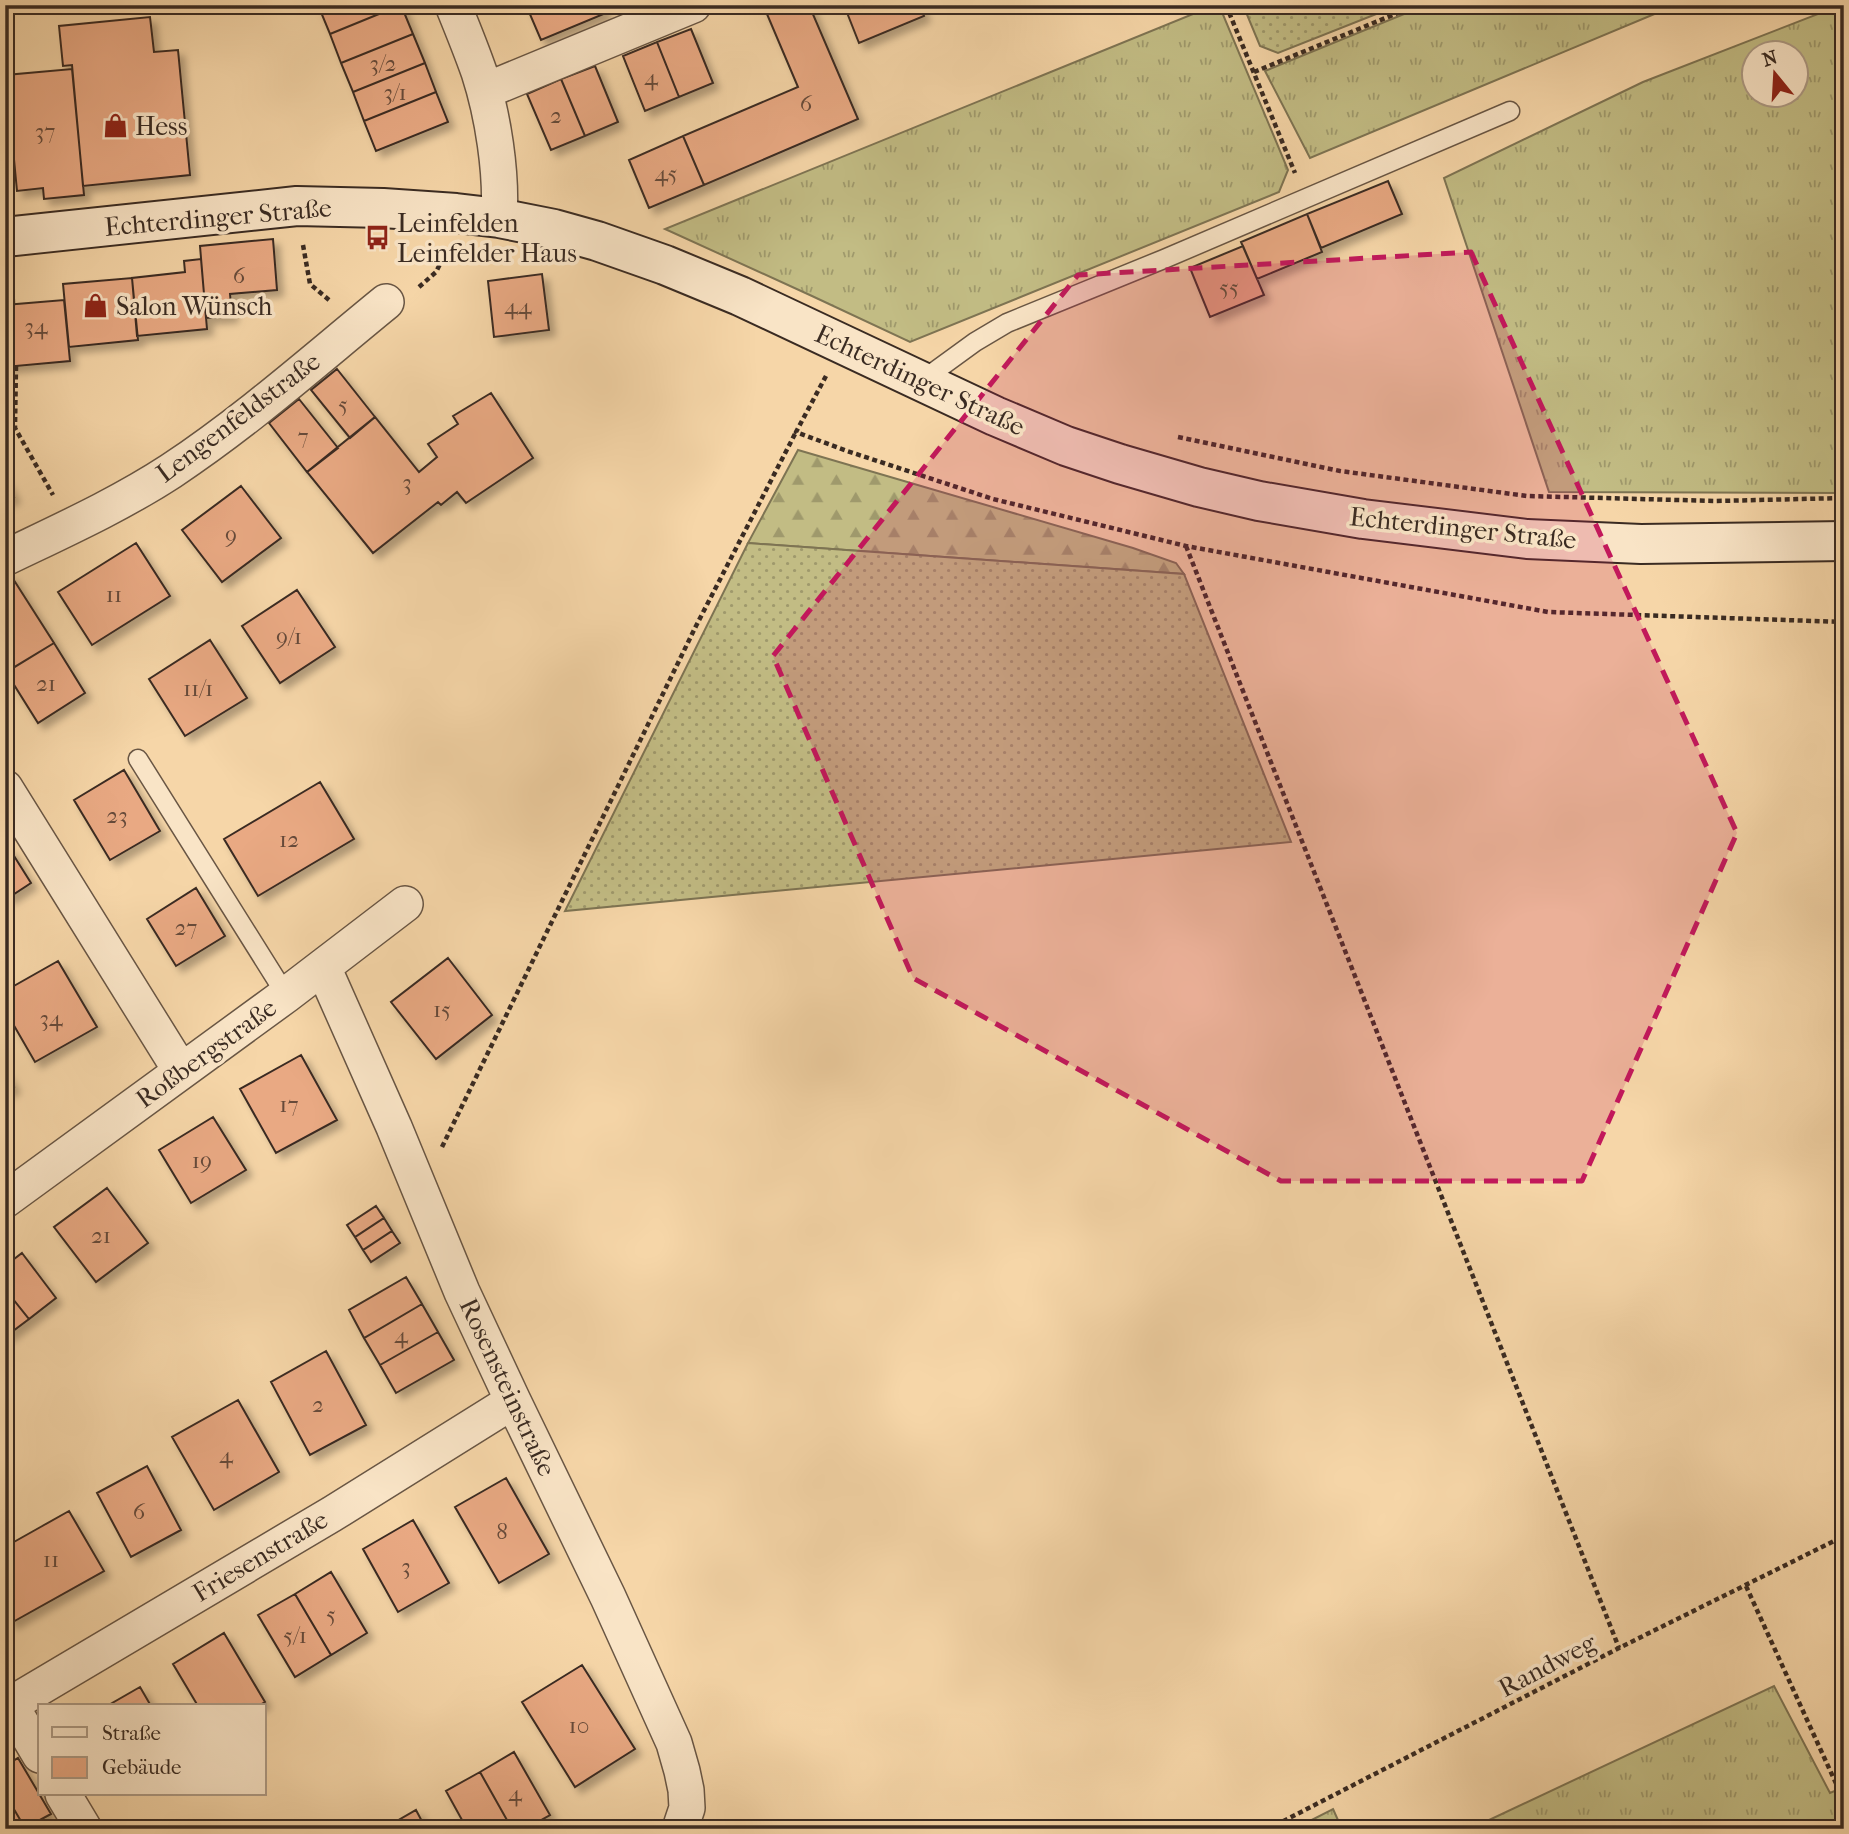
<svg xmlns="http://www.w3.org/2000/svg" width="1849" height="1834" font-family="'IM FELL French Canon',serif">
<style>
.grass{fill:url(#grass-tufts);stroke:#7e7453;stroke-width:2;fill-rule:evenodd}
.forest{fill:url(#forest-firs);stroke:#7e7453;stroke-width:2}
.garden{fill:url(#garden-dots);stroke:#7e7453;stroke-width:2}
.building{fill:#e9a983;stroke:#3a2b22;stroke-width:2;filter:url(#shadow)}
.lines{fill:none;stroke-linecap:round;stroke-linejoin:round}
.service-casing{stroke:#695644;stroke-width:21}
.minor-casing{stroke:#695644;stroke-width:38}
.secondary-casing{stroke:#3a2b22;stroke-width:42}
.path{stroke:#3a2b22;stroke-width:4.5;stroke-dasharray:5 3.5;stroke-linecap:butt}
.service{stroke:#f9e4c6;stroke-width:18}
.minor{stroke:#f9e4c6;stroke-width:35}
.secondary{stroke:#f9e4c6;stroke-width:38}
.marked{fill:#c2185b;fill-opacity:0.2;stroke:#c2185b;stroke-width:5;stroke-dasharray:14 9;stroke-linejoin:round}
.labels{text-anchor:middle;stroke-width:7;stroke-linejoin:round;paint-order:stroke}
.number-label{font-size:23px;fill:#664a3a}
.poi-label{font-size:26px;fill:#3a2b22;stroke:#f9e4c6;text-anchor:start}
.street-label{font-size:26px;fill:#3a2b22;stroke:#f9e4c6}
</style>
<defs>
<pattern id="grass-tufts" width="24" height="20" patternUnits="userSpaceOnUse" patternTransform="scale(1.75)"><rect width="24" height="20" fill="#c2bc84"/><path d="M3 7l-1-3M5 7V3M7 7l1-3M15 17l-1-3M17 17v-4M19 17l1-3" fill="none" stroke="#9f996c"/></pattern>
<pattern id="forest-firs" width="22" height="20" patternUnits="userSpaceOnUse" patternTransform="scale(1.75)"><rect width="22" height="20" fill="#c2bc84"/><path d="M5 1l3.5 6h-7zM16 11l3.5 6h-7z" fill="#9f996c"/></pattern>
<pattern id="garden-dots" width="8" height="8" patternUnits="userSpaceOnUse" patternTransform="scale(1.75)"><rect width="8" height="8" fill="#c2bc84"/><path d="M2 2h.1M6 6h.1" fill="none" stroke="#9f996c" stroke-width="1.8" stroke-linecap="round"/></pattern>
<filter id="shadow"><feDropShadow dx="6" dy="6" stdDeviation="3.5" flood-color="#0004"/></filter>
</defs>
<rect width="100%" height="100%" fill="#f6d6a8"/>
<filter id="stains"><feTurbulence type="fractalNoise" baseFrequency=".00286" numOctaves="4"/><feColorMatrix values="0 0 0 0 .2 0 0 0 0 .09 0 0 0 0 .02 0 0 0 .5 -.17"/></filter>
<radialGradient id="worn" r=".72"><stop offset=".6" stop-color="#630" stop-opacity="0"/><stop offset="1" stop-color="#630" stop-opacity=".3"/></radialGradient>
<!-- grass -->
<path class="grass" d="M1215 5H1219L1288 170 1279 192 910 342 812 296 665 229Z
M1426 5H1676L1310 158 1265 71Z
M1841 5H1844V493L1549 492 1444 178 1643 82ZM1755 52H1797V94H1755Z
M1774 1686 1830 1793 1844 1787V1829H1470Z
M1333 1809 1342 1829H1294Z"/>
<!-- forest -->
<path class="forest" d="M798 450 1133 548 1176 563 1184 574 748 543Z"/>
<!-- garden -->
<path class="garden" d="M1243 5H1399L1278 53 1260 46Z
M748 543 1184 574 1291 842 565 911Z"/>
<!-- building -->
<path class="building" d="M318 5H401L330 34Z
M401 5 413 34 341 63 330 34Z
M526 5H602L606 13 541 40Z
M769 5H809L858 119 704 185 683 136 798 87 764 7Z
M844 5H920L924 16 859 43Z
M150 17 154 52 178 50 190 175 83 186 72 65 63 66 59 26Z
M691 29 713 83 679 97 657 42Z
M413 34 425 63 353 92 341 63Z
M657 42 679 97 645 111 623 56Z
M425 63 436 92 364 121 353 92Z
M595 66 618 122 585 136 561 79Z
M72 69 84 195 44 199 43 188 17 191 6 75Z
M561 79 585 136 551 150 527 94Z
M436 92 448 122 376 151 364 121Z
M683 136 704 185 649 208 629 160Z
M1388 181 1402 214 1321 248 1307 214Z
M1307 214 1322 252 1257 279 1241 242Z
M273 239 277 290 230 294 232 316 206 318 200 246Z
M1243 246 1264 295 1210 317 1190 268Z
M201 259 207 329 137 336 132 278 185 272 184 261Z
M542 274 549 330 494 337 488 281Z
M132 278 138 340 69 347 63 284Z
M64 300 70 361 5 367V305Z
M337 369 375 417 350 438 311 390Z
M491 393 533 458 466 503 457 492 441 505 438 502 373 553 307 472 375 417 419 472 437 457 428 444 458 424 453 416Z
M299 399 338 448 307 472 269 423Z
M5 479 14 497 5 501Z
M241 486 281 538 222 582 182 530Z
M136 543 170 596 92 645 58 592Z
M10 574 54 643 5 673V577Z
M297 590 335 647 280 683 242 626Z
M210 640 247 698 185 736 149 679Z
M54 643 85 693 38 723 6 672Z
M124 770 160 831 110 860 74 800Z
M320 782 354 839 258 896 224 839Z
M9 848 31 883 8 898 5 893V850Z
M196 888 225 936 176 966 147 919Z
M448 958 492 1015 436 1059 391 1002Z
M58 961 97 1027 35 1062 5 1010V991Z
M301 1055 337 1120 276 1153 240 1089Z
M5 1072 14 1087 5 1092Z
M213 1117 246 1170 191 1203 159 1150Z
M107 1188 148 1243 96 1282 54 1227Z
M376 1206 384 1218 355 1237 347 1225Z
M384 1218 392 1231 363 1250 355 1237Z
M392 1231 400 1243 371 1262 363 1250Z
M22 1253 56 1298 29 1319 5 1289V1266Z
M406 1277 422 1304 364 1338 349 1310Z
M5 1289 29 1319 5 1337Z
M422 1304 438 1332 380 1365 364 1338Z
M438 1332 454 1360 396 1393 380 1365Z
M326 1351 366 1425 310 1455 271 1382Z
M238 1400 279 1472 214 1510 172 1437Z
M147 1466 181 1530 131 1557 97 1493Z
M506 1478 549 1554 499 1583 455 1507Z
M69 1511 104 1571 11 1623 5 1613V1547Z
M413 1520 449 1583 398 1612 363 1549Z
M331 1572 367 1633 331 1655 295 1594Z
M295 1594 331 1655 295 1677 258 1615Z
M224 1633 265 1702 258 1706H198L173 1664Z
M582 1665 635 1749 575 1787 522 1702Z
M140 1687 151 1706H107Z
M514 1752 550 1815 525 1829H512L480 1772Z
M18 1758 51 1814 25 1828 5 1794V1766Z
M480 1772 512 1829H467L446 1791Z
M5 1794 25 1828V1829H5Z
M416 1810 426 1829H383Z"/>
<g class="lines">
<defs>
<path id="service" d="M920 382 975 342 1007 323 1164 259 1510 111
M138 759 286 995"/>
<path id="minor" d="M453 5C462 27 471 49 479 72 493 115 502 173 499 218
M485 91 693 5
M5 558C61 531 119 505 171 471 248 420 316 359 386 302
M5 788 181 1071
M323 967 394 1127 462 1292 513 1401 608 1597 674 1743 682 1771 686 1790 687 1808 680 1829
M5 1200 286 995 405 904
M5 1696 40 1755
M5 1708 332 1514 513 1401
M63 1794 84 1829"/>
<path id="secondary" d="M5 237 297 206 383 208 456 213 499 218 554 229 597 241 665 265 740 296 995 416 1066 446 1120 464 1199 487 1259 501 1363 519 1527 539 1641 544 1844 541"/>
</defs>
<!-- service casing -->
<use href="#service" class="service-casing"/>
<!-- minor casing -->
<use href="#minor" class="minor-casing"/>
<!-- secondary casing -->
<use href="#secondary" class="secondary-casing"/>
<!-- path -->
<path class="path" d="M1226 5 1295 173
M1254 72 1417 5
M303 245 310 284 329 300
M12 273 13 305
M419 287 436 272 447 250
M16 366 15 428 53 495
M826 376 796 432 847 451 993 499 1186 546 1548 612 1844 622
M1178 437 1340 471 1527 496 1716 501 1844 498
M1186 546 1619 1648
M442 1147 696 626 796 432
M1746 1586 1844 1801
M1268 1829 1619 1648 1844 1536"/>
<!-- service -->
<use href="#service" class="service"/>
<!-- minor -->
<use href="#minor" class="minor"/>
<!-- secondary -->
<use href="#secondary" class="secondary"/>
</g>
<!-- marked area -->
<path class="marked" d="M1471 252 1737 833 1582 1181H1281L913 978 773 656 1078 275Z"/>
<!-- icons -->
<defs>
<symbol id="shop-bare" viewBox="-9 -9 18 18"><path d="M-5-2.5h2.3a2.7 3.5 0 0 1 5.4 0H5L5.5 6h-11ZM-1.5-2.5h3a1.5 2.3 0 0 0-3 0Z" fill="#8f2418" stroke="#f9e4c6" stroke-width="2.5" paint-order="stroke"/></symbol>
<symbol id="bus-bare" viewBox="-9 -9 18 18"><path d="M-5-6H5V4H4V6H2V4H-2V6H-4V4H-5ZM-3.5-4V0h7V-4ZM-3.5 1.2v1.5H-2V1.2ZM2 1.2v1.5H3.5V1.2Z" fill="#8f2418" stroke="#f9e4c6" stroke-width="2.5" paint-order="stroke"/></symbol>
</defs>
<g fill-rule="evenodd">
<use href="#shop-bare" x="98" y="108" width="35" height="35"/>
<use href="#bus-bare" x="360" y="220" width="35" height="35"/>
<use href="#shop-bare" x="78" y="288" width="35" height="35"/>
</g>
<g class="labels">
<!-- number labels -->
<g class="number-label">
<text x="383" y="71">3/2</text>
<text x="651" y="85">4</text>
<text x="395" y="100">3/1</text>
<text x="806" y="111">6</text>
<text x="556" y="123">2</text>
<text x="45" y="139">37</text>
<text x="666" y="181">45</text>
<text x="239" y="283">6</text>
<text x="1229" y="295">55</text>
<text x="518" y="314">44</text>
<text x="36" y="334">34</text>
<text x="343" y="412">5</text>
<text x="303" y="444">7</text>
<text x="407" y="490">3</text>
<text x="231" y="542">9</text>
<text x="114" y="602">11</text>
<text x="289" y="644">9/1</text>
<text x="46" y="691">21</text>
<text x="198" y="696">11/1</text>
<text x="117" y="823">23</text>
<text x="289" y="847">12</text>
<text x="186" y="935">27</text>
<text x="442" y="1017">15</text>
<text x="51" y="1026">34</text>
<text x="289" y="1112">17</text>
<text x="202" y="1168">19</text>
<text x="101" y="1243">21</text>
<text x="401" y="1343">4</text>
<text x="318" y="1412">2</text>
<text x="226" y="1463">4</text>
<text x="139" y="1519">6</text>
<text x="502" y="1539">8</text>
<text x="51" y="1567">11</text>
<text x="406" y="1574">3</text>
<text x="331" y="1622">5</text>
<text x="295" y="1643">5/1</text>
<text x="579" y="1733">10</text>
<text x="515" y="1801">4</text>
</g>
<!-- poi labels -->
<g class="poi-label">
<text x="135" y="135">Hess</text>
<text x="397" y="232">Leinfelden<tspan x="397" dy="30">Leinfelder Haus</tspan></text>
<text x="116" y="315">Salon Wünsch</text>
</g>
<!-- street labels -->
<g class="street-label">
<text transform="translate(218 217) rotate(-5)" y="9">Echterdinger Straße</text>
<text transform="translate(920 380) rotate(25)" y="9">Echterdinger Straße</text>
<text transform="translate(238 417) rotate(-37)" y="9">Lengenfeldstraße</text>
<text transform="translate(1463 528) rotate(6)" y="9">Echterdinger Straße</text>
<text transform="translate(206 1053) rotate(-36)" y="9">Roßbergstraße</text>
<text transform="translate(508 1387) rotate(65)" y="9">Rosensteinstraße</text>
<text transform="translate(260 1556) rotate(-31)" y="9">Friesenstraße</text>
<text transform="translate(1547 1665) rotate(-28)" y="9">Randweg</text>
</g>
</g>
<!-- margin -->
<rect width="1849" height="1834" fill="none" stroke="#f6d6a8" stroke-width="28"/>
<rect x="7" y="7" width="1835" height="1820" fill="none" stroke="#3a2b22" stroke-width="3.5"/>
<rect x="14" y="14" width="1821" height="1806" fill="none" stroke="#3a2b22" stroke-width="2"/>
<!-- legend -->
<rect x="38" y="1704" width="228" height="91" fill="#f9e4c6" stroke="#ad9a84" stroke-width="2"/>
<rect x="52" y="1727" width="35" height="10" fill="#f9e4c6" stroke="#ad9a84" stroke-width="2"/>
<text x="102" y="1740" font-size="21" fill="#3a2b22">Straße</text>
<rect x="52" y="1757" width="35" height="21" fill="#e9a983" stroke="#ad9a84" stroke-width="2"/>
<text x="102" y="1774" font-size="21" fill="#3a2b22">Gebäude</text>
<!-- north arrow -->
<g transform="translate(1775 74) rotate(342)"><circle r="33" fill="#f9e4c6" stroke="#ad9a84" stroke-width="2"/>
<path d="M0-5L12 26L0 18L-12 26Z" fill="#8f2418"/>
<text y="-10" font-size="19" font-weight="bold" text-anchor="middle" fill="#3a2b22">N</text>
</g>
<rect width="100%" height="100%" filter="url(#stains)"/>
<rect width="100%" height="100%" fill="url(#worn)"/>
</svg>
